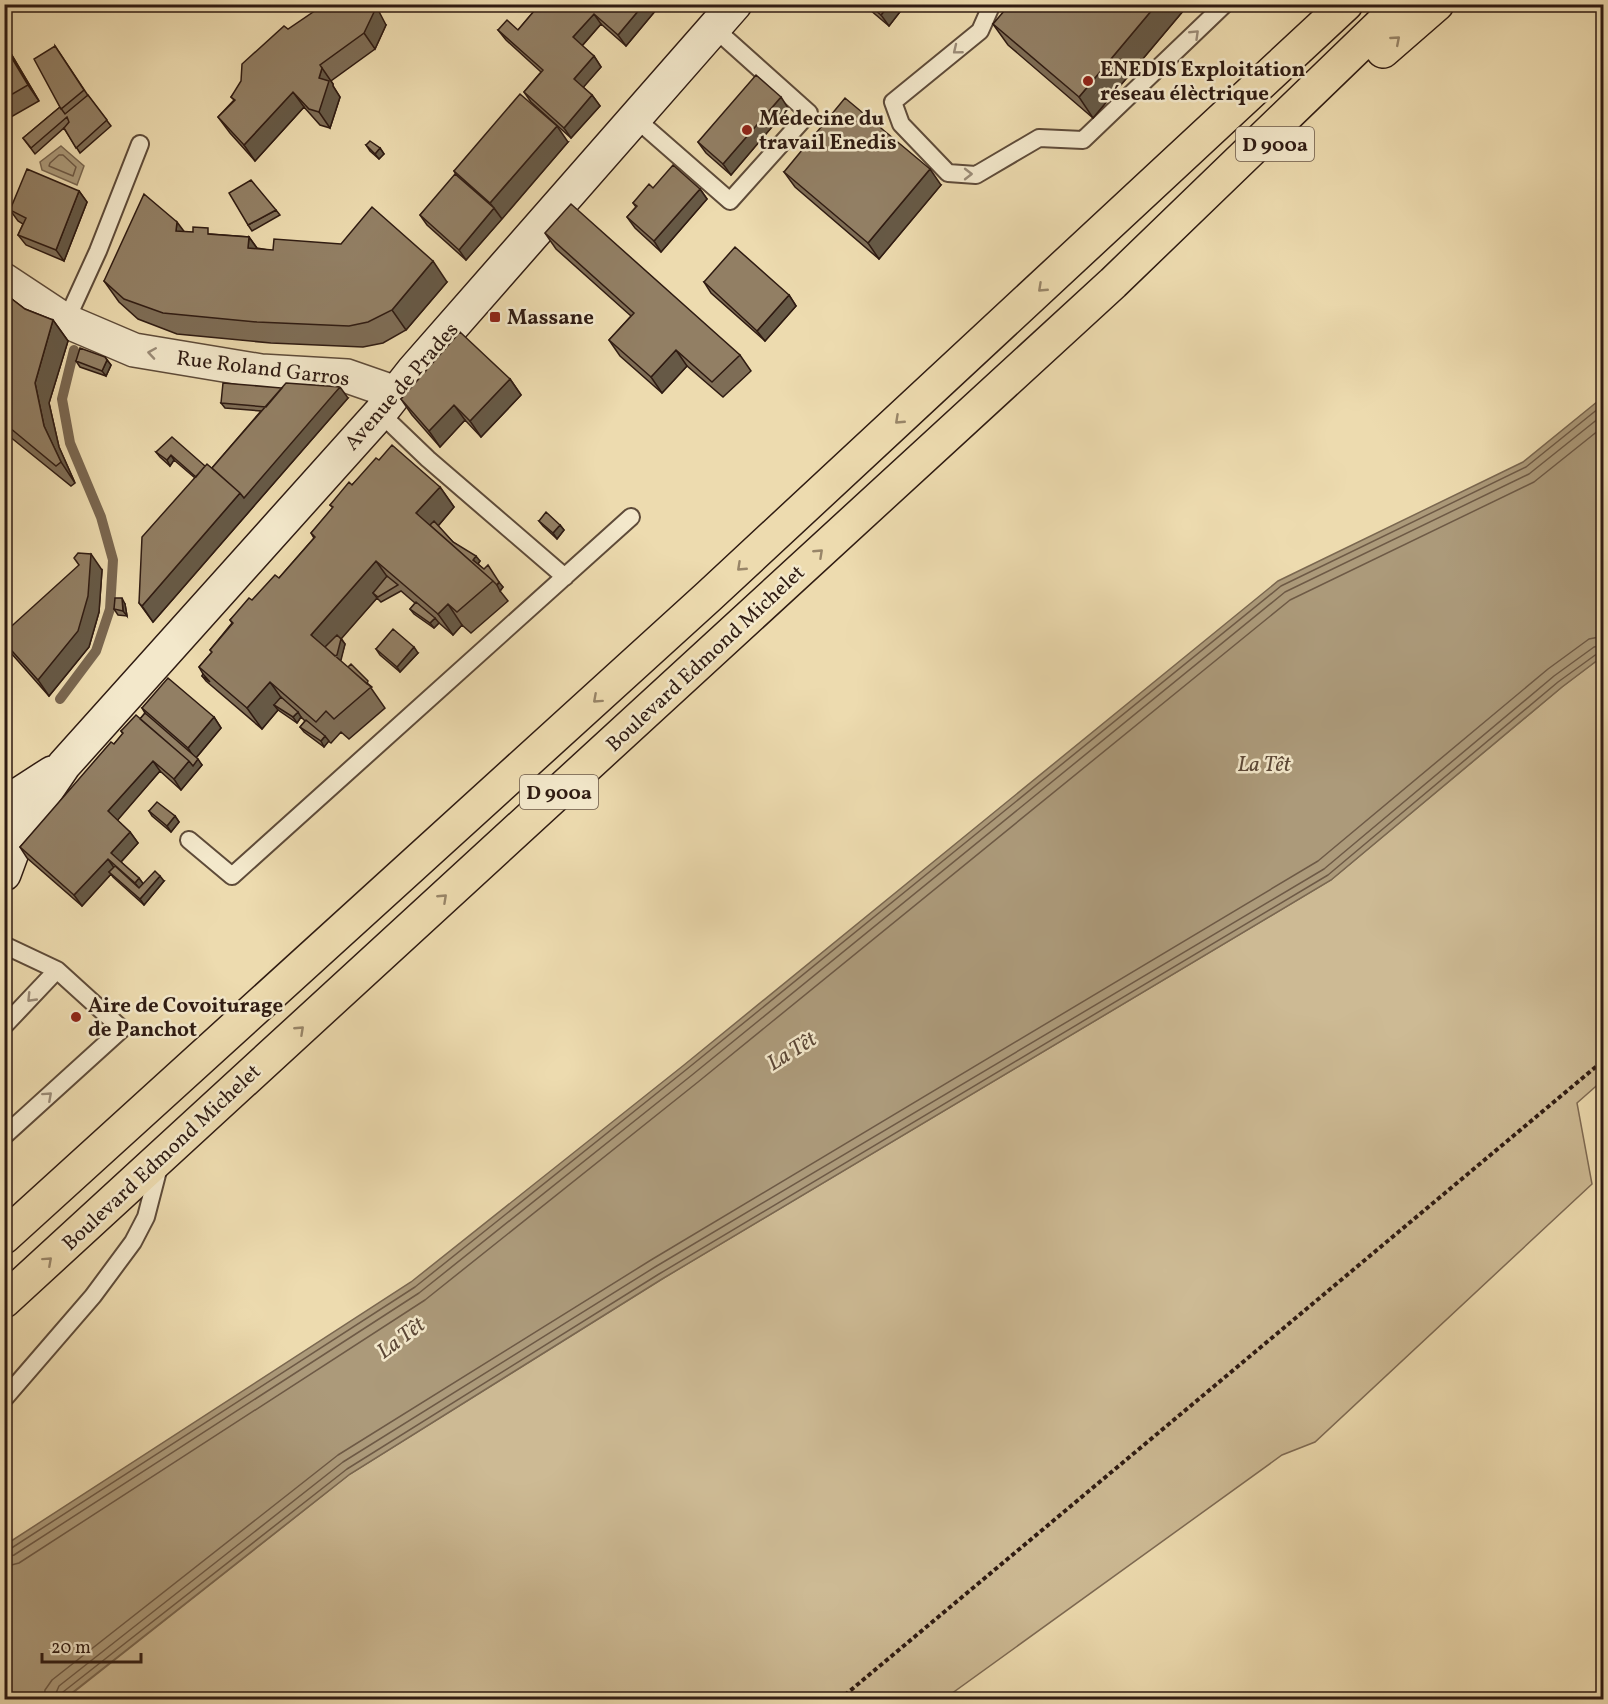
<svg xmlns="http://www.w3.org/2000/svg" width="1608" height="1704" font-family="Vollkorn,serif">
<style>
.green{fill:#cdba94;stroke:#7e6a53;stroke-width:1.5}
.water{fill:#ac9a7a;stroke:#7a6750;stroke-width:1.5}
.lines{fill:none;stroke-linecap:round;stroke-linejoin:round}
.shore{stroke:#6e5a46;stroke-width:1.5}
.stream{stroke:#7a6750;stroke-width:10}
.service-casing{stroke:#5e4b39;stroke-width:20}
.minor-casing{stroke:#5e4b39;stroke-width:36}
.secondary-casing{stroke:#2f1b12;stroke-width:36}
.trunk-casing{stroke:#2f1b12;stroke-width:36}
.path{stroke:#2f1b12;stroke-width:4;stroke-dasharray:4.5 3;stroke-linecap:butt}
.service{stroke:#f3e8cb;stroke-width:16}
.minor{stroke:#f3e8cb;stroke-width:33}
.secondary{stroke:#f3e8cb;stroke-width:33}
.trunk{stroke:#eddbaf;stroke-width:33}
.wall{fill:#7e6d56;stroke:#2f1b12;stroke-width:1.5}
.shaded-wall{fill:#665946;stroke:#2f1b12;stroke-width:1.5}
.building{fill:#927f64;stroke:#2f1b12;stroke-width:1.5}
.oneway{stroke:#9b8c78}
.oneway2{stroke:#988568}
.poi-dot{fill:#8f2418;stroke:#f3e8cb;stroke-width:2}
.labels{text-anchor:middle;stroke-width:5;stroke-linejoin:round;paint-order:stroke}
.shield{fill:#f3e8cb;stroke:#6a584a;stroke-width:1.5}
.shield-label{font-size:20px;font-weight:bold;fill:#2f1b12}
.poi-label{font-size:21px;font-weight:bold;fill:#2f1b12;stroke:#f3e8cb;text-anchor:start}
.street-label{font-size:21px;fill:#2f1b12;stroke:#f3e8cb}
.water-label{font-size:22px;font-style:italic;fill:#5b4736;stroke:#f3e8cb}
</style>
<rect width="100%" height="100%" fill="#eddbaf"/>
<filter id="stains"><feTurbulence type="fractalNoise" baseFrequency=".00333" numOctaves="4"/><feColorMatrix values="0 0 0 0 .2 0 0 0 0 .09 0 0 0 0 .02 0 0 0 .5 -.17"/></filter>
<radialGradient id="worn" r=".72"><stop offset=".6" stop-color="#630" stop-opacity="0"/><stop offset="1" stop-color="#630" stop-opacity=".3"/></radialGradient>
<!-- green -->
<path class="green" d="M1603 656V1080L1577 1103 1592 1184 1315 1442 1282 1455 944 1699 64 1700 350 1474 662 1279 1331 880 1562 687Z"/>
<!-- water -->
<path class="water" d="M61 146 84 166 77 185 42 170 40 162Z
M1603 397V656L1562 687 1331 880 662 1279 350 1474 64 1699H5V1545L411 1282 684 1065 1278 581 1523 462Z"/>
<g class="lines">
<!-- shore -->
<path class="shore" d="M59 155H63L76 167 73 176 49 166 50 163Z
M4 1550 10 1549 415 1287 687 1069 1281 586 1526 467 1604 404
M4 1558 14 1555 419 1293 692 1075 1285 592 1529 474 1604 414
M4 1567 19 1563 425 1300 698 1082 1290 600 1534 482 1604 426
M44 1700 45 1690 52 1680 338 1455 651 1260 1318 861 1548 669 1589 639 1604 636
M53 1700 59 1686 343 1462 655 1267 1324 869 1554 676 1594 647 1604 645
M61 1700 63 1692 347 1469 659 1274 1328 875 1558 682 1598 653 1604 652"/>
<!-- stream -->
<path class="stream" d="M60 699 96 651 110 609 113 560 101 517 70 443 62 399 74 350"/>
<defs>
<path id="service" d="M992 4 980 31 893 102 901 124 948 173 976 175 1039 138 1083 140 1225 4
M635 118 730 201 809 113 714 28
M66 321 98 251 140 144
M380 413 428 459 565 577
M189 840 232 876 631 517
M4 945 57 970 122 1029 4 1136
M4 1026 57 970
M4 1399 93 1296 133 1242 146 1217 160 1163"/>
<path id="minor" d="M4 280 66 321 134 350 261 371 347 376 396 393"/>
<path id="secondary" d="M4 804 52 773
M4 874 21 828 64 765 380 413 413 371 735 4"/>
<path id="trunk" d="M1383 51 1437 4
M4 1237 709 596 1346 4
M4 1301 1113 283 1402 4"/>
</defs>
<!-- service casing -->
<use href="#service" class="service-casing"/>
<!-- minor casing -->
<use href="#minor" class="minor-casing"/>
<!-- secondary casing -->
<use href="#secondary" class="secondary-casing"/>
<!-- trunk casing -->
<use href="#trunk" class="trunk-casing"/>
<!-- path -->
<path class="path" d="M839 1700 1604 1060"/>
<!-- service -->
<use href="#service" class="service"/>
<!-- minor -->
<use href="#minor" class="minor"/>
<!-- secondary -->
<use href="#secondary" class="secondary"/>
<!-- trunk -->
<use href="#trunk" class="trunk"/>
</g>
<!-- wall -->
<path class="wall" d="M540 4H661L626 46 601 24 582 46 594 56 601 67 583 87 592 95 600 106 571 138 531 102 524 92 541 72 506 40 498 30H518Z
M863 4H906L889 26Z
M1189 4 1093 118 1008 45 993 24Z
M386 25 375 49 331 81 333 84V86L340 97 330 128 320 125 304 107 255 161 230 133 218 117 234 100 231 97 288 29Z
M4 42 39 101 4 121Z
M55 46 89 97 111 126 80 153 64 128 35 154 23 138 60 107Z
M788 108 731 175 706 153 698 142Z
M568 142 466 260 427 225 420 215 457 176 454 171Z
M366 145 380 148 384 154 379 159 370 151Z
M784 172 941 185 879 259 795 187Z
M653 188 700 189 707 199 661 252 635 228 627 217 636 207 633 203Z
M79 191 87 202 64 261 26 245 18 235 23 224 18 221 10 210Z
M276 210 280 215 252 231 248 225Z
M184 232 249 237 257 248 447 282 406 330 383 343 363 347 271 343 177 334 138 319 119 302 104 281Z
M545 233 740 355 751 371 723 397 687 366 662 393 620 356 609 340 631 316 556 249Z
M704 282 789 295 796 306 765 341 711 293Z
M4 293 25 309 53 320 68 341 49 403 59 447 75 483 71 486 4 432Z
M105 357 111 365 106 376 80 367 76 361Z
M510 379 521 395 481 437 465 420 440 447 412 415 401 399Z
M348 398 153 622 139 603 195 478 174 460 170 466 160 457 156 452 212 468 261 411 225 408 221 403Z
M379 460 440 487 454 507 438 526 453 542 480 561 478 564 503 587 500 591 508 601 471 633 462 625 453 635 439 623 434 628 414 614 410 609 415 603 401 591 381 602 377 598 341 638 345 644 340 661 372 687 371 688 385 708 349 739 341 732 331 743 328 741 324 747 304 732 300 727 305 721 301 717 297 723 278 710 262 729 206 681 202 676 203 674 199 667 212 652 210 650 232 623 230 620 279 578 314 538 311 533 333 508 330 505Z
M539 521 560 525 564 530 557 539 543 526Z
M102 570 99 612 89 647 49 696 11 653 4 659V633Z
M125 604 127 616 118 615 114 609Z
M376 649 418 653 400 672 380 655Z
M142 708 214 717 221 728 196 758 202 765 181 790 160 771 117 820 130 832 138 843 121 862 139 878 143 884 164 881 144 905 113 877 111 874 82 906 27 858 20 847 114 744 123 734 121 731 140 719 145 713Z
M149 811 175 816 179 822 171 832 152 816Z"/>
<!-- shaded-wall -->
<path class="shaded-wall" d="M372 4H375L386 25 375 49 364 33Z
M429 4H438L432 11 428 5Z
M644 4H661L626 46 618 35Z
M890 4H906L889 26 881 15Z
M1157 4H1189L1093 118 1079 97Z
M594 14 601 24 580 48 573 37Z
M4 42 39 101 28 85 4 45Z
M594 56 601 67 581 90 574 79Z
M322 68 333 84V86L340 97 330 128 319 112V78Z
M293 92 304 107 255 161 244 145Z
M592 95 600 106 571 138 564 128Z
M781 97 788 108 731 175 723 164Z
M557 126 568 142 502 219 490 203Z
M380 148 384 154 379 159 375 154Z
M930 169 941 185 879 259 868 243Z
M700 189 707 199 661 252 654 241Z
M79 191 87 202 64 261 56 250Z
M494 208 502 219 466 260 459 250Z
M177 222 192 242 176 231Z
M249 237 263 257 248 248Z
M433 261 447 282 406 330 392 310Z
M789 295 796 306 765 341 757 331Z
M53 320 68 341 49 403 59 447 75 483 61 462 44 426 35 383Z
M676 350 687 366 662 393 651 377Z
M107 360 111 365 106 376 102 371Z
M510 379 521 395 481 437 470 421Z
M340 387 348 398 153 622 142 606 240 493Z
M454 405 465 420 440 447 429 431Z
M171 455 174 460 170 466 167 460Z
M440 487 454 507 432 533 416 513Z
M560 525 564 530 557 539 553 533Z
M91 554 102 570 99 612 89 647 49 696 38 680Z
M476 556 480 561 477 565 473 560Z
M376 561 391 582 373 593 377 598 327 655 311 635Z
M499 582 503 587 500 591 497 585Z
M122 598 125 604 127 616 123 611Z
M448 604 462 625 453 635 438 614Z
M435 618 439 623 434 628 430 623Z
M341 639 345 644 341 660 336 665 332 660Z
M414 647 418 653 400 672 397 667Z
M270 682 285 703 274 705 278 710 262 729 247 708Z
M298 712 301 717 297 723 293 717Z
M214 717 221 728 195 759 188 748Z
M325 736 329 741 324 747 321 741Z
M198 759 202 765 181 790 174 779 189 761Z
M153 761 160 771 116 822 108 811Z
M175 816 179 822 171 832 167 826Z
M130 832 138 843 119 864 111 853Z
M108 859 115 869 109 872 111 874 82 906 74 895Z
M160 876 164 881 144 905 140 899Z
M139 878 147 889 143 894 135 883Z"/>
<!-- building -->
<path class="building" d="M325 4H372L375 10 364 33 320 65 322 68 319 78 329 81 319 112 309 109 293 92 244 145 218 117 235 100 231 97 241 81 242 64 284 26 288 29Z
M540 4H644L618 35 594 14 573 37 594 56 574 79 592 95 564 128 524 92 543 70 498 30 507 20 518 30Z
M868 4H890L881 15Z
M1010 4H1157L1079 97 993 24Z
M4 45 28 85 4 99Z
M55 46 84 90 61 109 34 59Z
M756 75 781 97 723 164 698 142Z
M520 94 557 126 490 203 454 171Z
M88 95 107 120 76 148 64 128 69 122 67 117 31 148 23 138 60 107 65 114Z
M845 98 930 169 868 243 784 172Z
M370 141 380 148 375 154 366 145Z
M673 165 700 189 654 241 627 217 637 206 633 203 649 184 653 188Z
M27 169 79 191 56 250 18 235 26 218 10 210Z
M455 174 494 208 459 250 420 215Z
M251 180 276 210 248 225 229 193Z
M144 194 177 222 176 231 193 232V227L208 228V234L249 237 248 248 273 250 274 239 341 244 372 207 433 261 392 310 368 322 349 326 257 322 163 313 124 299 104 281Z
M571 204 740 355 712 382 676 350 651 377 609 340 634 313 545 233Z
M735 247 789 295 757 331 704 282Z
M4 293 25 309 53 320 35 383 44 426 61 462 56 466 4 423Z
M460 332 510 379 470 421 454 405 429 431 401 399Z
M80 348 105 357 107 360 102 371 76 361Z
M223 383 282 388 266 407 221 403Z
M286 383 340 387 244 498 240 493 212 468Z
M172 437 205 466 196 477 171 455 167 460 156 452Z
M392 445 440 487 416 513 493 581 457 612 448 604 438 614 376 561 311 635 371 687 334 719 326 711 316 722 270 682 247 708 199 667 212 652 210 650 233 623 230 620 249 598 252 600 275 575 279 578 315 537 311 533 333 507 330 505 349 482 352 485 376 458 379 460Z
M207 464 240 493 142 606 139 603 142 537Z
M546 512 560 525 553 533 539 521Z
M434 521 453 542 476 556 473 560 484 569 488 565 499 582 497 585 493 581 430 525Z
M78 553 91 554 88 596 78 631 38 680 4 642V633L79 565 74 558Z
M387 576 398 585 378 597 373 593Z
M115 598H122L123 611 114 609Z
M416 602 435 618 430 623 410 609Z
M393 629 414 647 397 667 376 649Z
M337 635 341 639 337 655 335 656 325 647Z
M351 664 368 681 367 684 348 667Z
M203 674 210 682 202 676Z
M168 678 214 717 188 748 142 708Z
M281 697 298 712 293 717 274 705Z
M145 713 198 759 193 766 189 761 140 719Z
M136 715 189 761 174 779 153 761 108 811 130 832 111 853 139 878 135 883 108 859 74 895 20 847 111 742 114 744 123 733 121 731Z
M306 720 325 736 321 741 300 727Z
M157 802 175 816 167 826 149 811Z
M115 866 139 888 155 871 160 876 140 899 109 872Z"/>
<!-- one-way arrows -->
<defs><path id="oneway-chevron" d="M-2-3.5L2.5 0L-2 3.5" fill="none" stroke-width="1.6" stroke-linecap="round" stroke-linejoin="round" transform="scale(1.5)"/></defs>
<g class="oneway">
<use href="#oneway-chevron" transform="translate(1195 34) rotate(-44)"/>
<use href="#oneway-chevron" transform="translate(957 50) rotate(141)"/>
<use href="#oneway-chevron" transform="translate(968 174)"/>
<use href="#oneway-chevron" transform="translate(152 353) rotate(-171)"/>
<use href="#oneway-chevron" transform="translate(31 998) rotate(134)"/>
<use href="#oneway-chevron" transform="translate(48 1096) rotate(-42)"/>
</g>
<g class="oneway2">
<use href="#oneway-chevron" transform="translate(1396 40) rotate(-41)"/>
<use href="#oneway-chevron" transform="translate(1042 288) rotate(137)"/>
<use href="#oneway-chevron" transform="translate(899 420) rotate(137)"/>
<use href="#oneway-chevron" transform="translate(819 553) rotate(-43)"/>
<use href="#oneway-chevron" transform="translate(741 567) rotate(137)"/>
<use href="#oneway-chevron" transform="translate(597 699) rotate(138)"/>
<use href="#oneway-chevron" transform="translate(443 898) rotate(-43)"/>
<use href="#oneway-chevron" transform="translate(300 1030) rotate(-43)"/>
<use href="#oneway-chevron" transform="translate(48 1261) rotate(-42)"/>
</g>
<!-- markers -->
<g class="poi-dot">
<circle cx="1088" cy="81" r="6"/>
<circle cx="747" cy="130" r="6"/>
<rect x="489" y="311" width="12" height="12" rx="3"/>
<circle cx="76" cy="1017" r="6"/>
</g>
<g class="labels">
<!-- shield labels -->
<g class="shield">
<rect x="1236" y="127" width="78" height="34" rx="4.5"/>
<rect x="520" y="775" width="78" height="34" rx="4.5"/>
</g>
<g class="shield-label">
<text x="1275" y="151">D 900a</text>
<text x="559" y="799">D 900a</text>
</g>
<!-- poi labels -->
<g class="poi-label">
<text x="1100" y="76">ENEDIS Exploitation<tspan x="1100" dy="24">réseau élèctrique</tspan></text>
<text x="759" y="125">Médecine du<tspan x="759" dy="24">travail Enedis</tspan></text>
<text x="507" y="324">Massane</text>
<text x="88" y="1012">Aire de Covoiturage<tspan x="88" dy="24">de Panchot</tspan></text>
</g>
<!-- street labels -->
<g class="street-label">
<text transform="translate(263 368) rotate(7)" y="7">Rue Roland Garros</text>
<text transform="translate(401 386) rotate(-49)" y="7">Avenue de Prades</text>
<text transform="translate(705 658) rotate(-43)" y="7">Boulevard Edmond Michelet</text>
<text transform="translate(161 1157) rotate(-43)" y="7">Boulevard Edmond Michelet</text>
</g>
<!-- water labels -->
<g class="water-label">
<text x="1264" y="771">La Têt</text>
<text transform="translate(791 1050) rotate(-32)" y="8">La Têt</text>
<text transform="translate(400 1337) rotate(-37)" y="8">La Têt</text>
</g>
</g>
<!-- margin -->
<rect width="1608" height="1704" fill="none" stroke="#eddbaf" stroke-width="24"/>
<rect x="6" y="6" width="1596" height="1692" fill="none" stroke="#2f1b12" stroke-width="3"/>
<rect x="12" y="12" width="1584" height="1680" fill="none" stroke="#2f1b12" stroke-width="1.5"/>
<!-- scale -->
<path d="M42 1653v9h99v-9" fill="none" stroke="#2f1b12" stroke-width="3"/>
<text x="51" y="1653" font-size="18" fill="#2f1b12" stroke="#f3e8cb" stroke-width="4.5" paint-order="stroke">20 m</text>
<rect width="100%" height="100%" filter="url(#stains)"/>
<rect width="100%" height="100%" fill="url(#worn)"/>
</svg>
